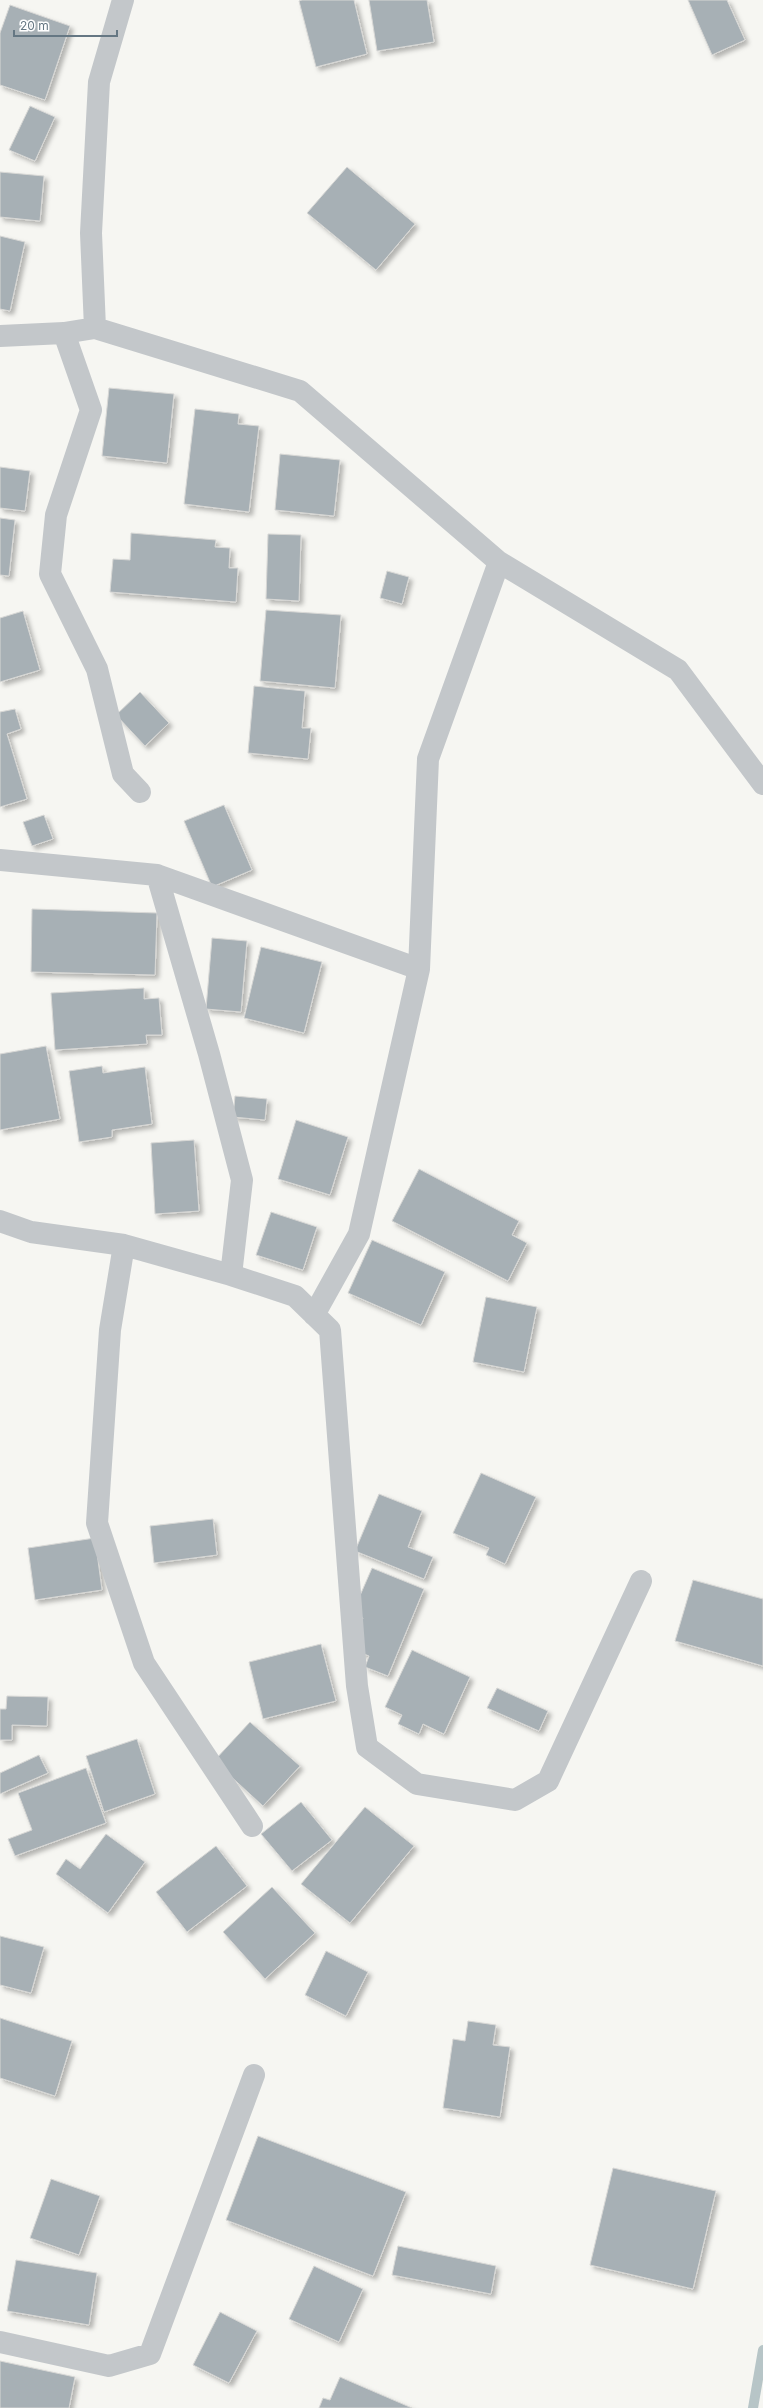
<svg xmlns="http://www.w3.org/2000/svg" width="763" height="2408" font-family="Inter,sans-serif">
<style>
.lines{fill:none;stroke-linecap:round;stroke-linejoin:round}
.stream{stroke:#b7c5c7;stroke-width:10}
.building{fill:#a7b0b5;stroke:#d7d7d5;filter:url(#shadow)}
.minor{stroke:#c3c7ca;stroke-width:22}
</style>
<defs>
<filter id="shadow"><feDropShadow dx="3.5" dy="3.5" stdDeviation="2" flood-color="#0004"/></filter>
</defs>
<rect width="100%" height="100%" fill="#f6f6f2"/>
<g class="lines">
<!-- stream -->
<path class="stream" d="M753 2408 763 2350"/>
</g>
<!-- building -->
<path class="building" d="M302 0H354L367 54 316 67 299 1Z
M369 0H427L434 42 377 51Z
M688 0H727L745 40 712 55Z
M10 5 70 26 45 100 0 85V33Z
M30 106 55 117 35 161 9 150Z
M347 167 415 224 376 270 307 213Z
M0 172 44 176 40 221 0 217Z
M0 236 25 242 10 311 0 309Z
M109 388 174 394 167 463 102 456Z
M195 409 239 414 238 424 259 426 249 512 184 504Z
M280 454 340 460 334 516 275 510Z
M0 467 30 471 25 511 0 508Z
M0 518 15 520 9 576 0 575Z
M131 533 216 540 215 547 230 548 229 568H238L236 602 110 592 113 559 130 560Z
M268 534 301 535 299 601 266 599Z
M387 571 409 577 402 604 380 598Z
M266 610 341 615 335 688 260 681Z
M23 611 40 670 0 682V618Z
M254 686 305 691 302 728H311L308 759 248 753Z
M140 692 169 723 145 746 116 715Z
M15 709 21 729 7 734 27 799 0 807V712Z
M224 805 252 870 212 887 184 821Z
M44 815 53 839 32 846 23 822Z
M32 909 157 913 155 975 31 972Z
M212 938 247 941 241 1012 206 1009Z
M261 947 322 962 304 1033 244 1018Z
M144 988V999L159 998 162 1035H146L147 1044 55 1050 51 993Z
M46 1046 60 1119 0 1130V1054Z
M102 1066 103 1073 145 1067 152 1124 112 1130V1137L79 1142 69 1071Z
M235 1096 267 1099 265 1120 233 1117Z
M296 1120 348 1137 330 1195 278 1179Z
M194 1140 199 1211 155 1214 151 1143Z
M419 1169 519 1221 512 1235 527 1243 508 1281 392 1221Z
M271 1212 317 1227 303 1270 256 1255Z
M372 1240 445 1272 421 1325 348 1293Z
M486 1297 537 1307 524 1372 473 1362Z
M481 1473 536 1497 505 1564 486 1555 489 1548 453 1533Z
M379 1494 422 1511 408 1547 433 1557 424 1579 355 1551Z
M213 1519 217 1555 154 1563 150 1526Z
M95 1538 102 1590 35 1600 28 1548Z
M372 1568 424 1589 388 1676 365 1667 369 1656 359 1652V1629L363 1618 359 1616 355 1607Z
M693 1580 763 1599V1666L675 1641Z
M321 1644 336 1701 263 1719 249 1662Z
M412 1650 470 1677 444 1734 423 1724 419 1734 398 1724 402 1715 385 1707Z
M497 1688 548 1711 539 1731 487 1708Z
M7 1696 48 1697 47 1726 12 1725V1740H0V1709H6Z
M250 1722 300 1766 263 1806 214 1761Z
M137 1739 155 1794 104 1812 86 1756Z
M39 1755 48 1773 0 1794V1773Z
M86 1768 106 1823 15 1856 8 1839 32 1830 18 1793Z
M301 1802 332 1840 292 1871 261 1834Z
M365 1807 414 1846 350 1923 301 1884Z
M106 1834 145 1862 108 1913 56 1874 66 1859 80 1869Z
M216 1846 247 1886 187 1932 156 1892Z
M272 1887 315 1933 265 1979 223 1932Z
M0 1936 44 1947 31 1993 0 1985Z
M326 1951 368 1972 346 2016 305 1995Z
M0 2018 72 2041 55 2096 0 2078Z
M468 2021 496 2025 493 2045 510 2047 500 2117 443 2108 453 2039 465 2041Z
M258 2136 406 2192 373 2276 226 2220Z
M613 2168 716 2191 693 2289 590 2265Z
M51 2179 100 2196 79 2255 30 2238Z
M398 2246 496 2266 491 2294 392 2275Z
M16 2260 97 2273 89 2325 7 2311Z
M314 2266 363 2289 339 2342 289 2319Z
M220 2312 257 2331 229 2383 193 2365Z
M0 2361 75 2377 69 2408H0Z
M340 2377 412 2408H319L323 2398 330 2400Z"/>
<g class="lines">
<!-- minor -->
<path class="minor" d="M95 328 91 233 99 82 123 0
M64 333 91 410 56 515 50 574 97 669 123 774 140 792
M0 336 64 333 95 328 300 391 499 562 678 670 763 784
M0 860 157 875 419 969
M157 875 209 1054 242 1180 231 1275
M0 1221 31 1232 124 1245 231 1275 295 1296 330 1330 357 1686 367 1747 417 1784 515 1800 548 1781 641 1581
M124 1245 110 1330 97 1523 144 1663 252 1826
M314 1315 359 1234 419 969 428 759 499 562
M0 2342 109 2366 150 2354 254 2075"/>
</g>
<!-- scale -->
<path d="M14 30v6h103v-6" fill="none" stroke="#657783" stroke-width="2"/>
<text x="20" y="30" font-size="12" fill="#657783" stroke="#ffffff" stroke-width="3" paint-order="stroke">20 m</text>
</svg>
